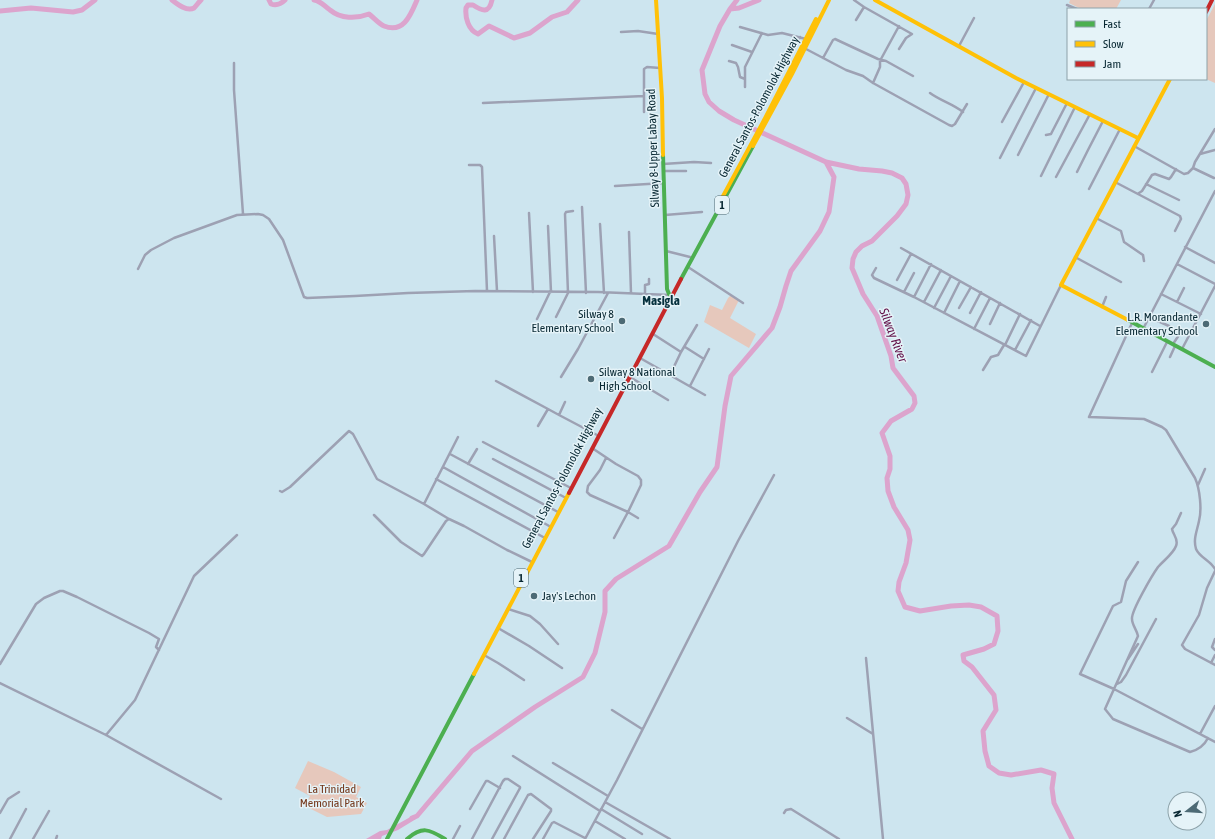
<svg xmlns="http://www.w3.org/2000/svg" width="1215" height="839" font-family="'Asap Condensed',sans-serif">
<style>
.green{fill:#e6c8bc}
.water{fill:#dca4cd}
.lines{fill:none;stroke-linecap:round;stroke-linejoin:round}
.river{stroke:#dca4cd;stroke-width:5}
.street{stroke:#9da1b3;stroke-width:2.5}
.fast{stroke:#4caf50;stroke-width:4}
.slow{stroke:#ffc107;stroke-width:4}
.jam{stroke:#c62828;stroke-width:4}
.poi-dot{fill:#4d6a75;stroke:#e5f3f8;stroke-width:1.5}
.labels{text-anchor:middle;stroke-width:3;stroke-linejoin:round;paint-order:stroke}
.shield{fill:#e5f3f8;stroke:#4a656e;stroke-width:1}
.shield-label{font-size:11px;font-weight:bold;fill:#082833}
.street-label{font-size:12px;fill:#082833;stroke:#e5f3f8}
.poi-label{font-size:12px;fill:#082833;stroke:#e5f3f8;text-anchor:end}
.park-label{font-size:12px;fill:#74371a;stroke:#e5f3f8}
.neighbourhood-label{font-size:13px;font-weight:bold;fill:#06313e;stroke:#e5f3f8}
.water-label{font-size:13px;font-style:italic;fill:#63124a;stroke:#e5f3f8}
</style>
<rect width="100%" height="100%" fill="#cde5ef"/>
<!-- green -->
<path class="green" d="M1070 0H1121L1116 9H1081L1069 3Z
M1215 4V83L1206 79V21Z
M731 295 739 300 730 318 756 334 749 348 704 322 710 305 722 310 728 298Z
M308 761 334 772 361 787 356 797 367 803 361 814 327 817 305 806 310 796 295 788Z"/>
<!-- water -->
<path class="water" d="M414 815 417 816 416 819 398 830 382 836 381 839H366L380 831 387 830Z"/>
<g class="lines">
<!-- river -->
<path class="river" d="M172 0C177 4 187 12 194 8 196 6 199 2 201 0
M269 0 271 4C277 6 281 4 285 0
M314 0C321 1 324 6 330 10 341 19 356 19 369 14 374 18 379 24 384 26 404 34 411 14 417 0
M492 0C489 14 482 11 473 5H468L466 8C465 17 468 30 478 34L489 26 514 38 530 33 552 17 567 12 578 0
M759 0 739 8 730 9 720 26 702 70 705 94 709 102 719 111 734 120 826 162 859 169 882 171 892 173 902 178 906 184 908 195 906 204 897 216 872 241 862 246 856 252 853 259 852 268 863 294 877 316 891 356 893 368 914 396 915 403 912 409 891 421 882 433 890 456V469L887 478 888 491 894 507 908 530 910 540 906 563 899 582 898 591 905 607 920 611 951 606 969 605 981 607 997 616 998 631 994 644 984 649 963 655 964 661 972 667 994 695 996 710 983 731 985 751 989 766 999 773 1011 775 1041 770 1054 774 1052 788 1054 803 1072 839
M730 9 737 0
M0 11 31 8 73 12 82 10 95 0
M412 818 417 816 472 751 535 707 583 677 595 653 605 612V591L616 579 669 546 700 492 717 467 725 406 731 376 772 328 780 307 786 286 791 271 820 231 829 212 834 177 826 162"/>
<!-- street -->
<path class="street" d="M854 0 864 7
M1067 5 1077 9
M1149 9 1154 0
M856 20 864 7 912 34 906 38 899 49
M740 27 768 35 782 33 806 39
M621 32 638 31 658 34
M732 45 752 52
M959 46 974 18
M806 49 846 70 863 76 873 83 949 125 952 126 955 124 967 104
M823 58 833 40 835 39 878 59 886 61 913 76
M881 59 899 26
M729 61 736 63 738 67 740 77 745 79
M234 63V90L243 214
M873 83 880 67V60
M745 87V67L762 33
M930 93C941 101 953 104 963 112
M483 103 644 96
M644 112V69L647 67 660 68
M757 114C762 109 763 103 766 98 778 78 790 58 800 37
M1002 122 1024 82
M1046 135 1051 134 1052 132 1067 103
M1134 146 1184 174 1188 173 1193 168
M1200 154 1215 150
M1018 155 1049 94
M1000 158 1036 88
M663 164 694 162 711 163
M469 165H480L482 167 487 291
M664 171H686
M1077 172 1088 150 1103 121
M1041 176 1075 107
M1056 177 1090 114
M1214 178 1193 168 1195 162 1215 129
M1115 182 1180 216 1181 219 1175 231
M1146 184 1179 200
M615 186 664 183
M1089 189 1120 129
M1139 193 1142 191 1152 175 1155 174 1169 179 1171 177 1176 169
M582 207 586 293
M529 213 533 292
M665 215 702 212
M1096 218 1121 231 1124 242 1143 255 1144 261
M600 224 604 293
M548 226 551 292
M629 232 631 293
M494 236 497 291
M1185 247 1215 263
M901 248 1040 326
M666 251 690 257
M1075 257 1121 282
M1177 264 1215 284
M688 267 743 303
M876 268 872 275 874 278 914 297 1026 356 1061 285
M138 269 145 255 151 250 174 238 237 215 258 214 263 215 269 219 283 240 304 297 307 298 355 296 408 293 475 291 598 292 670 295
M897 280 911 254
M904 292 914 273
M568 293 565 214 566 212 573 211
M645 294V285L649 284V279
M1161 294 1201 314
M914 297 931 264
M924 302 941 270
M1177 302 1184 288
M1102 307 1106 297
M934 308 951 276
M959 308 971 287
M944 313 960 281
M970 313 981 292
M556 317 568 293
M1149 317 1169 326
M537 319 550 292
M1132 323 1089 417 1144 419 1162 427 1166 430 1195 478C1200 489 1202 510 1199 521 1197 531 1193 539 1196 549 1200 558 1210 560 1215 569
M990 324 1000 303
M974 329 990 298
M1143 329C1167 283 1191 237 1215 191
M653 334 681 352
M1173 344 1179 335
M1005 345 1020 314
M685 347 704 359
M1182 349 1215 286
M1015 350 1031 320
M1170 357 1175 346
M640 358 705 395
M983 370 991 357 998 355 1004 345
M1152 372 1167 342
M670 375 681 352 697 325
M561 377 578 349 608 293
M630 377 668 400
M496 381 548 409
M690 386 709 349
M559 415 597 435
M538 426 548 409 559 415 565 402
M483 442 569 487
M592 448 616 464 638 476 641 480V485L628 512 590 495 587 492 588 486 600 470 606 458
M450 454 558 512
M493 459 566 498
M468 464 477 449
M443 467 551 527
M436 479 545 538
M1198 485 1205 469
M280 491 282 492 290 487 349 431 353 434 377 479 424 504 449 519
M424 504 458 437
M1181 513 1176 524 1172 529C1173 535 1179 539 1176 546 1173 554 1164 560 1158 567 1153 574 1131 611 1132 619 1132 625 1137 630 1138 636L1114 689 1215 742
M374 515 401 542 422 556 424 554 446 521 449 519 464 526 507 550 532 562
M614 538 628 512 638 518
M1138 562 1126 581 1121 602 1113 606 1080 674 1114 689 1105 709 1113 719 1190 752C1198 750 1204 746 1208 738
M1215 571 1207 588 1199 615 1182 645 1185 649 1215 665
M508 609 530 616 540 624 558 644
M498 628 529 646 562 668
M1215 639 1212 647 1215 650
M484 655 498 663 524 680
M866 658 883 839
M1128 659 1138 644
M1211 663 1215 655
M0 664 36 604 44 598 60 591H63L77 597 149 633 159 639 156 647 159 650
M0 683 106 735 221 799
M1117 684 1121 682 1126 675 1156 619
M612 710 642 729
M847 718 873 734
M1200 734 1215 706
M106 735 135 700 194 576 237 535
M513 756 600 811
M553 763 608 796
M605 802 670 839
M470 809 486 781H488L500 788
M601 809 642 834
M0 813 8 799 19 792
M784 813 786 810 791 809 839 839
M595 821 625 839
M10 839 26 809
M33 839 49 811
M56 839 57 836
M453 839 460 826
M472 839 503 781 505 779H508L520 787V788L492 839
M504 839 528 795 531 794 551 809V811L533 839
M543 839 552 823 554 822 585 838
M585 839 617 780 738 541 774 475"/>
<!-- fast -->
<path class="fast" d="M663 155 667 289 669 294 672 297
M681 279 753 146
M1128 320 1215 367
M387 839 474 674
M407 839C422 826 429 829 445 839"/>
<!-- slow -->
<path class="slow" d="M656 0 662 98 663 155
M875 0 1016 78 1138 138
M753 146 792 74 829 0
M722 198 762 124 816 19
M1128 320 1061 285 1170 79
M474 674 569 493"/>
<!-- jam -->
<path class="jam" d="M1206 12 1212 0
M569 493 681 279"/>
</g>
<!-- markers -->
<g class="poi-dot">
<circle cx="622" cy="321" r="4"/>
<circle cx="1206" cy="324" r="4"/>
<circle cx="591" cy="379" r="4"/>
<circle cx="534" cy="596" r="4"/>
</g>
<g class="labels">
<!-- shield labels -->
<g class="shield">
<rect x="715" y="196" width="14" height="18" rx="3"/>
<rect x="514" y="569" width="14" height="18" rx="3"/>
</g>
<g class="shield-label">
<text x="722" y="209">1</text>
<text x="521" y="582">1</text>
</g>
<!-- street labels -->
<g class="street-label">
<text transform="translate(759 107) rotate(-62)" y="4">General Santos-Polomolok Highway</text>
<text transform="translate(653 148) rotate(-92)" y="4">Silway 8-Upper Labay Road</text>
<text transform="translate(562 478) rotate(-62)" y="4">General Santos-Polomolok Highway</text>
</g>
<!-- poi labels -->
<g class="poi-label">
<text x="614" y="318">Silway 8<tspan x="614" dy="14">Elementary School</tspan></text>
<text x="1198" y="321">L.R. Morandante<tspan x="1198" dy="14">Elementary School</tspan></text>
<text x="599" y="376" text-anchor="start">Silway 8 National<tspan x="599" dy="14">High School</tspan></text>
<text x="542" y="600" text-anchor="start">Jay's Lechon</text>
</g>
<!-- park labels -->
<g class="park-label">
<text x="332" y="793">La Trinidad<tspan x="332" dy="14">Memorial Park</tspan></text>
</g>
<!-- neighbourhood labels -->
<g class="neighbourhood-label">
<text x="661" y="305">Masigla</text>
</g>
<!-- water labels -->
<g class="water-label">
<text transform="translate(894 335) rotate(69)" y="5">Silway River</text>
</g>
</g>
<!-- legend -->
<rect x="1067" y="8" width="140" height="72" fill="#e5f3f8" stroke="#8da2a9"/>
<rect x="1075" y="21" width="20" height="6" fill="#4caf50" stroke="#8da2a9"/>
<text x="1103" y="28" font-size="12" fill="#082833">Fast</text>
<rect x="1075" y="41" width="20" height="6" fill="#ffc107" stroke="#8da2a9"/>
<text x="1103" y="48" font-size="12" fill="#082833">Slow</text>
<rect x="1075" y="61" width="20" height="6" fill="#c62828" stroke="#8da2a9"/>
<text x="1103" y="68" font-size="12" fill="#082833">Jam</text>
<!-- north arrow -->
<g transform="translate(1187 811) rotate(253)"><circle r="19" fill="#e5f3f8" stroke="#8da2a9"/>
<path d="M0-3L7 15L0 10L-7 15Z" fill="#4d6a75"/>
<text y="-6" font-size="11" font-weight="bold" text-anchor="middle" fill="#082833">N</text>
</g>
</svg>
